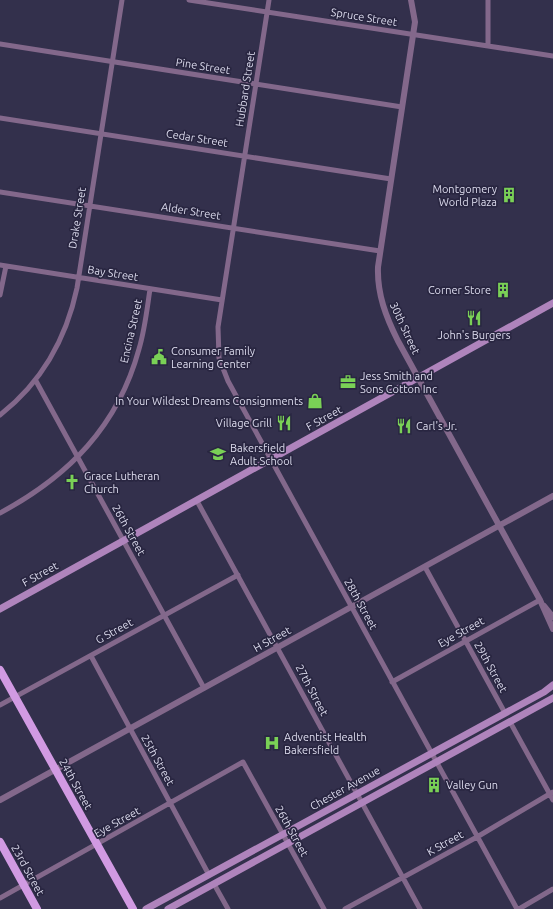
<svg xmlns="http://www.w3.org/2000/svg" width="553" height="909" font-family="Ubuntu,sans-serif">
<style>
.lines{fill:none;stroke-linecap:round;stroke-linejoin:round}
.minor{stroke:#83688b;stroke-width:5}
.tertiary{stroke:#83688b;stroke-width:6}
.secondary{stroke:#af84bc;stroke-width:7}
.primary{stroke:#d19ae2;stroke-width:8}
.labels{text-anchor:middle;stroke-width:3.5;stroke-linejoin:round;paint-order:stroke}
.street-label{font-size:11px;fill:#dddcee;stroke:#292641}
.poi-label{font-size:11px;fill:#dddcee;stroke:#292641;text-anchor:start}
</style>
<rect width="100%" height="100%" fill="#33304c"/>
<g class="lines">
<!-- minor -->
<path class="minor" d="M189 0 488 46
M269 0 218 327 219 358 228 381 517 909
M488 0V46L553 56
M0 44 402 107
M0 118 391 179
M0 192 380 251
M0 265 222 300
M0 295 6 266
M36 381 204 688
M0 415C42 382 66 340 77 288L122 0
M197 501 420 909
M0 513C69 476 118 426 139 349 145 329 147 309 150 289
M425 567 505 713
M91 656 209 875
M392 682 540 600
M0 705 238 575
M510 722 553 800
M214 884 228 909
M0 898 243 762 324 909
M345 909 477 837 553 792
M519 909 553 889"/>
<!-- tertiary -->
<path class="tertiary" d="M411 0 415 22 378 267C377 294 386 317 398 341L540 600 553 629
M544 606 553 617
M0 800 553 496"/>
<!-- secondary -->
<path class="secondary" d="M0 609 553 303
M146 909 544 692 553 685
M168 909 553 698"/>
<!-- primary -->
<path class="primary" d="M0 670 133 909
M0 842 37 909"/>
</g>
<!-- icons -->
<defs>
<symbol id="building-bare" viewBox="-9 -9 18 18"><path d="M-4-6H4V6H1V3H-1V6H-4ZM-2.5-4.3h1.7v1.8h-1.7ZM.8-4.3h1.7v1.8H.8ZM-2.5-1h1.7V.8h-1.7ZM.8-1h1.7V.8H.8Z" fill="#7ad156" stroke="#292641" stroke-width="2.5" paint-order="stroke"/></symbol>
<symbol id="restaurant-bare" viewBox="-9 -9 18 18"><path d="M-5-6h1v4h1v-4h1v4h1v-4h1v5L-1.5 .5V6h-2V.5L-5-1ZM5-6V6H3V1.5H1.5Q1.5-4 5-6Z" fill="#7ad156" stroke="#292641" stroke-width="2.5" paint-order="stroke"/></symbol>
<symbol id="civic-bare" viewBox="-9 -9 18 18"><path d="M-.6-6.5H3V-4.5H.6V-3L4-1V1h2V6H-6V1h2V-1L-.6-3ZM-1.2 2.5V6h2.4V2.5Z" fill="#7ad156" stroke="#292641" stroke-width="2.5" paint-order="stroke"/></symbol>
<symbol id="office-bare" viewBox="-9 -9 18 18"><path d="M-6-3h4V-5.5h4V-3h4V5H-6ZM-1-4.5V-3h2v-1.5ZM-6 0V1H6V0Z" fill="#7ad156" stroke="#292641" stroke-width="2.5" paint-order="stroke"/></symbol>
<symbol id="shop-bare" viewBox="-9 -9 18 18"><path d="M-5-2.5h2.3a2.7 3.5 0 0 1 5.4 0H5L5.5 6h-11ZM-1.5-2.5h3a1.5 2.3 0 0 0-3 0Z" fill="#7ad156" stroke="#292641" stroke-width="2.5" paint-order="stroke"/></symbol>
<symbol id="university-bare" viewBox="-9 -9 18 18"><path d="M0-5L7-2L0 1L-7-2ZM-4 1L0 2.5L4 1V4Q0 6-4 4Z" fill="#7ad156" stroke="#292641" stroke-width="2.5" paint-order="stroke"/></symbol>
<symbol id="church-bare" viewBox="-9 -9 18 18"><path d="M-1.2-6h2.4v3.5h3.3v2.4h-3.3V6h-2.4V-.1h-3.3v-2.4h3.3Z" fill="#7ad156" stroke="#292641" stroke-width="2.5" paint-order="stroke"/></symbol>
<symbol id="hospital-bare" viewBox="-9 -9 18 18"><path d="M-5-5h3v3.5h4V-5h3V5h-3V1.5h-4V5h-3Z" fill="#7ad156" stroke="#292641" stroke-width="2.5" paint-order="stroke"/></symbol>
</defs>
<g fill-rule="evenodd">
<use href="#building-bare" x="498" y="184" width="22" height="22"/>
<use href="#building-bare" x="492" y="279" width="22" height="22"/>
<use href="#restaurant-bare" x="463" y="307" width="22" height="22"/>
<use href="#civic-bare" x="148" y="346" width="22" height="22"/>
<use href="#office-bare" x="337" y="371" width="22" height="22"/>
<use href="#shop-bare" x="304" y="390" width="22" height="22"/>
<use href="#restaurant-bare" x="273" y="412" width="22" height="22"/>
<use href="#restaurant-bare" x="393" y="415" width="22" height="22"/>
<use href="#university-bare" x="207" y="443" width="22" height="22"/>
<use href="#church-bare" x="61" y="471" width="22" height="22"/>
<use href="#hospital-bare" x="261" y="732" width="22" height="22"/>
<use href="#building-bare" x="423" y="774" width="22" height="22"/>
</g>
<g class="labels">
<!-- street labels -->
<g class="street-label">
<text transform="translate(364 17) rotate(9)" y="4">Spruce Street</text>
<text transform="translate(203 66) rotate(9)" y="4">Pine Street</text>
<text transform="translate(245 89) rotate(-81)" y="4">Hubbard Street</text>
<text transform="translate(197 138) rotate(9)" y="4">Cedar Street</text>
<text transform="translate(191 211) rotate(9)" y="4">Alder Street</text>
<text transform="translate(77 218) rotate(-81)" y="4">Drake Street</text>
<text transform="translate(113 273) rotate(9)" y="4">Bay Street</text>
<text transform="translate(405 328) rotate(65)" y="4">30th Street</text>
<text transform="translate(131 331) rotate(-77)" y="4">Encina Street</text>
<text transform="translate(324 418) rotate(-29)" y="4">F Street</text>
<text transform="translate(129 530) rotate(61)" y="4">26th Street</text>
<text transform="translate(40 574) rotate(-29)" y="4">F Street</text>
<text transform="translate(361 604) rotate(61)" y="4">28th Street</text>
<text transform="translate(114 631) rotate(-29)" y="4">G Street</text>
<text transform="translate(461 632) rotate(-29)" y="4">Eye Street</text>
<text transform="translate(272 639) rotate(-29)" y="4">H Street</text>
<text transform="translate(491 667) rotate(61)" y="4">29th Street</text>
<text transform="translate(312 690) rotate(62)" y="4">27th Street</text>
<text transform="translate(158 760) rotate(61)" y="4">25th Street</text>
<text transform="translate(76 784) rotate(61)" y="4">24th Street</text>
<text transform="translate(345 788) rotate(-29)" y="4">Chester Avenue</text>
<text transform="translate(117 822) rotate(-29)" y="4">Eye Street</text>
<text transform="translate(292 831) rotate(61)" y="4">26th Street</text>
<text transform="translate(445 843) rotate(-29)" y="4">K Street</text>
<text transform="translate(28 870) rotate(61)" y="4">23rd Street</text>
</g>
<!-- poi labels -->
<g class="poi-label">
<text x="497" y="193" text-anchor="end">Montgomery<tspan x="497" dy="13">World Plaza</tspan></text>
<text x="491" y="294" text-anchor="end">Corner Store</text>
<text x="474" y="339" text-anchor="middle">John's Burgers</text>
<text x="171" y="355">Consumer Family<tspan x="171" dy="13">Learning Center</tspan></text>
<text x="360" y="380">Jess Smith and<tspan x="360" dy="13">Sons Cotton Inc</tspan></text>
<text x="303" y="405" text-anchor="end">In Your Wildest Dreams Consignments</text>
<text x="272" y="427" text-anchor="end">Village Grill</text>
<text x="416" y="430">Carl's Jr.</text>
<text x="230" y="452">Bakersfield<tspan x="230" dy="13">Adult School</tspan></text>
<text x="84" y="480">Grace Lutheran<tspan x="84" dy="13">Church</tspan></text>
<text x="284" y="741">Adventist Health<tspan x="284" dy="13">Bakersfield</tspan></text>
<text x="446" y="789">Valley Gun</text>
</g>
</g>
</svg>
